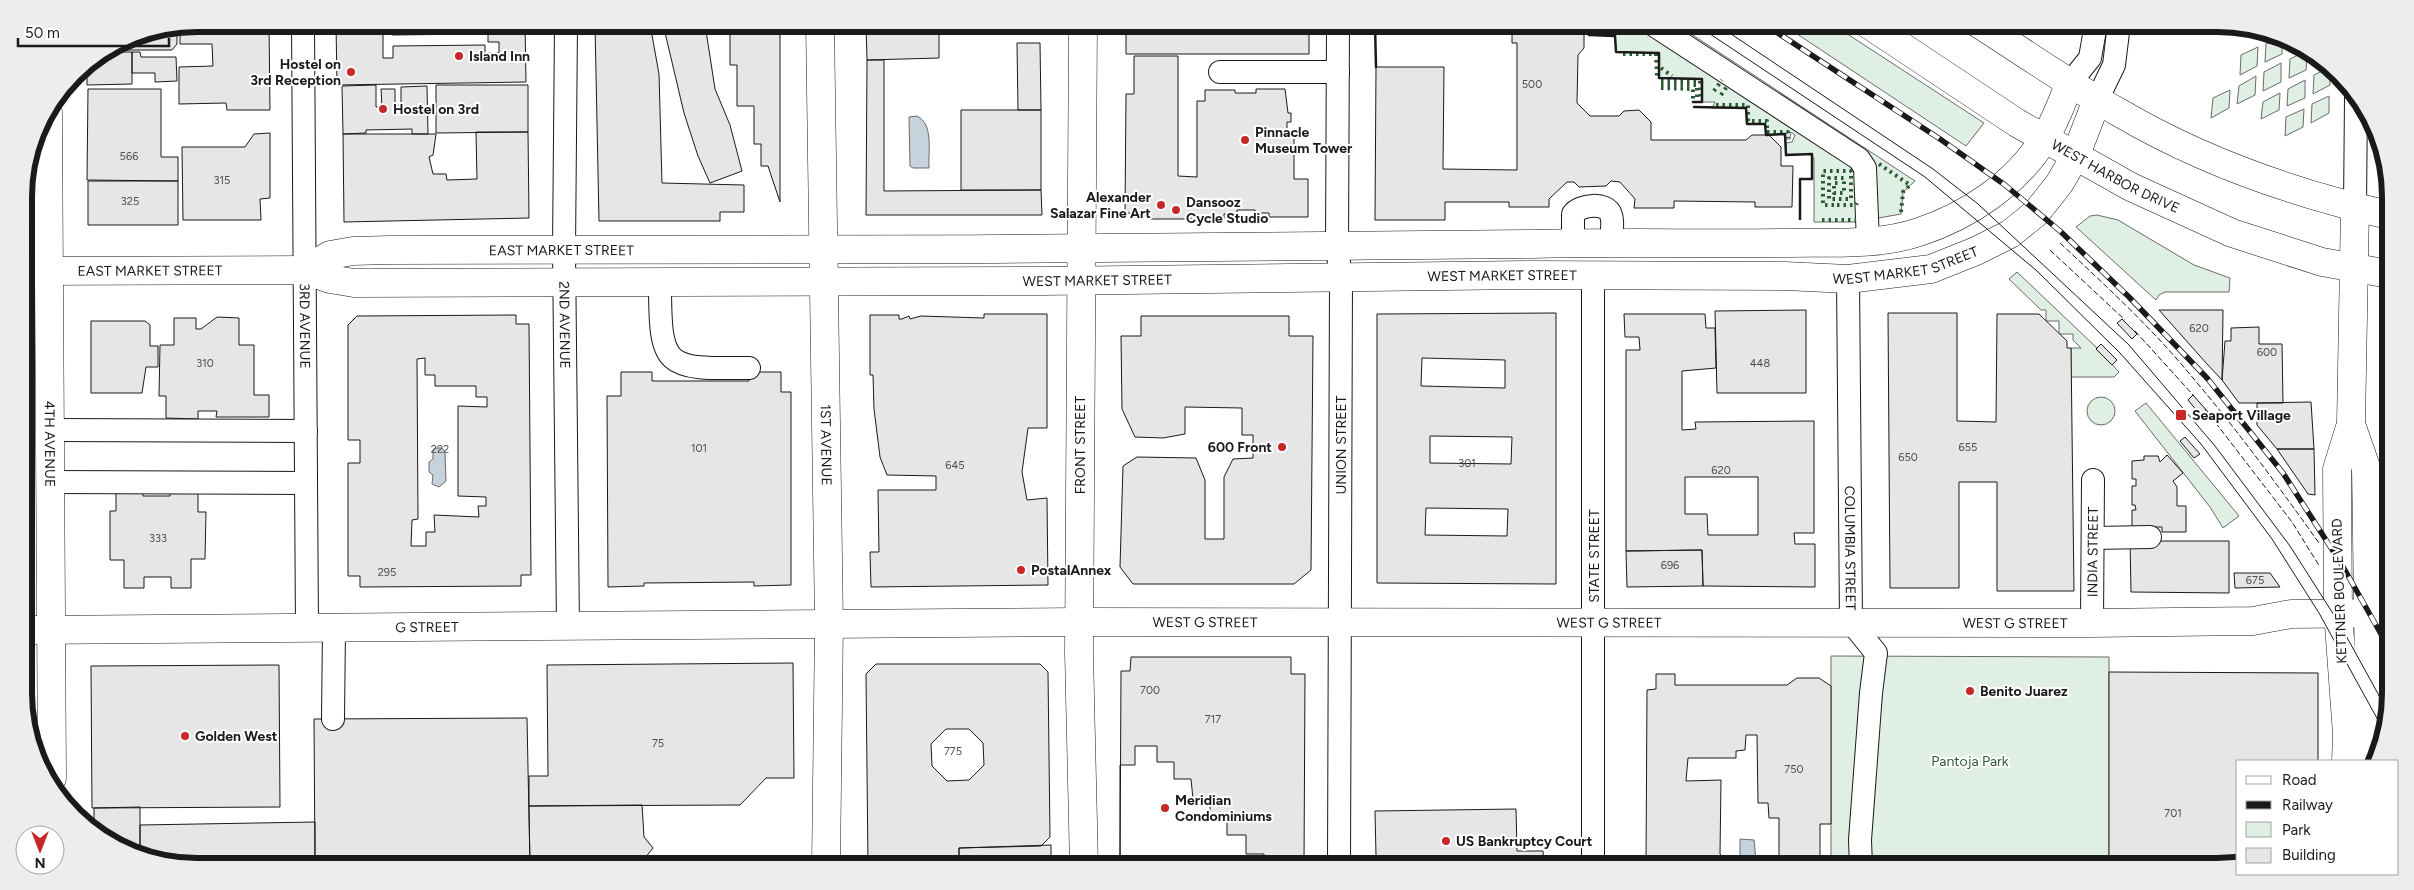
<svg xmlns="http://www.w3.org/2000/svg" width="2414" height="890" font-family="Figtree,sans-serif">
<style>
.green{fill:#e0efe3;stroke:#6a6a6a}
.water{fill:#c6d2dc;stroke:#6a6a6a}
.building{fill:#e6e6e6;stroke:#1a1a1a;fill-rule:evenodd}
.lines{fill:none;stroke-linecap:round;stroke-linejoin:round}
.minor-casing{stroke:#1a1a1a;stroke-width:24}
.major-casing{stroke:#1a1a1a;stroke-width:29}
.minor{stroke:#fff;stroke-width:22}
.major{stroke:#fff;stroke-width:28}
.tram{stroke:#1a1a1a;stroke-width:1}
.rail-casing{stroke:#1a1a1a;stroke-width:5.5}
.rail{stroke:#fff;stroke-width:4;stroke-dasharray:11;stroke-linecap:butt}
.hedge{stroke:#2b5a34;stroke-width:4;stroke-dasharray:2.5 4;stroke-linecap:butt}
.fence{stroke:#1a1a1a;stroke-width:1;stroke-dasharray:6 2.5;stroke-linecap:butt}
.wall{stroke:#1a1a1a;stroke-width:2.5}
.poi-dot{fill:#c62828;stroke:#fff;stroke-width:2}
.labels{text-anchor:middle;stroke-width:4;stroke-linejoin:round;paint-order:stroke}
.number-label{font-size:11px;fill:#4d4d4d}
.poi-label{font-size:14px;font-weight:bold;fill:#1a1a1a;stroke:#fff;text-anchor:start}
.street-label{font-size:14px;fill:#1a1a1a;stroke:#fff}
.park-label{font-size:14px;fill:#2b5a34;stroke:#fff}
.rim{fill:none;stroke:#1a1a1a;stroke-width:6}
</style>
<rect width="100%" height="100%" fill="#fff"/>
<!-- green -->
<path class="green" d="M1589 24H1676L1915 181 1903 192 1901 214 1856 222H1814V158L1812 157 1811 154 1786 155V143L1792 142 1795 135 1791 132 1790 139H1786L1785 134 1766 135 1765 124H1747L1746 108H1712L1715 102H1702L1701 79 1659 78V53L1616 52 1615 36 1589 35Z
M1782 24H1832L1984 123 1966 146Z
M2279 38 2282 40V54L2265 62 2266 44Z
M2258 47 2257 66 2240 75 2241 55Z
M2302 53 2307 56 2306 70 2289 78 2290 59Z
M2281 63V82L2263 91 2264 72Z
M2326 69 2330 72V85L2313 94 2314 75Z
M2256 76 2255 95 2237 104 2239 86Z
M2305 80V98L2287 106 2288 89Z
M2230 90 2229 108 2211 118 2213 98Z
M2280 93 2279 110 2261 119 2263 102Z
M2329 96V113L2311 123 2312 104Z
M2304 109 2303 127 2285 136 2286 117Z
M2097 215 2118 220 2194 265 2230 278 2229 292H2165L2159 295 2156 300 2076 227 2090 216Z
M2017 272 2096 347 2119 372 2114 377H2071V348H2081L2073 340V334H2059V321H2046V310H2041L2009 279Z
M2087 411a14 14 0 1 1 28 0a14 14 0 1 1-28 0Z
M2146 403 2239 516 2223 528 2210 507 2135 411Z
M1831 656 2109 657V866H1831Z"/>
<!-- water -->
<path class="water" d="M917 116C934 124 928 152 929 168H913L910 166 909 117Z
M435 448H442L445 452 446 481 439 487 432 484 433 475 429 472V462L433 459V450Z
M1740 839 1754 840 1756 860 1764 865 1762 866H1743L1740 863Z"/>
<!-- building -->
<path class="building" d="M198 24H269L270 110H227L226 103 179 104V67L213 66 212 44H180V27Z
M336 24H383V58H393V46L485 45V53H499V42H488V24H525L526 82 337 85Z
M391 24H478V34L392 35Z
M595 24H650L659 74 662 183 744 185V212H720V221H599Z
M663 24H705L715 89 730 125 742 171 710 183 698 156 684 113Z
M730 24H780V202L768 166H761V144H754V106H737V65H730Z
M866 24H939V58L867 60Z
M1126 24H1309V54H1126Z
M1512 24H1576L1584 31V48L1578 55 1577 103 1590 116H1619L1624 111 1639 110 1651 122V140H1746L1752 135H1769L1781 147V166H1793L1792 207H1755V202L1674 201V208H1634L1635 199 1620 182 1611 181 1606 186 1579 187 1574 182H1567L1549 199V207H1509V202H1445V220H1375L1376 67H1444L1443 169 1517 170V43H1512Z
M2183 24H2209L2198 33Z
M2183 24H2209L2198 33Z
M177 28V44L172 50H111L131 37Z
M1017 43H1040L1041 110H1018Z
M107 52H132V84L87 85V65Z
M132 52H140L141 57H176L177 81 155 82V73H132Z
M1134 56H1178V176L1197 177V101H1205V90H1235V93H1256V89H1285L1288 113H1291V122H1287V133H1294V179H1308V217H1269V213H1255V210H1237V214H1224V219H1148V216H1130V213H1125L1126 94H1134Z
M867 60H884V191L1041 190 1042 215H866Z
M376 85V107H382L381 89H395V105H401V87L427 86 428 134H412V129L366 130V133L343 134 342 86Z
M436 85H528V132L436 133Z
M88 89H161V157H178V181L87 180Z
M961 110H1041V190H961Z
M476 132H528L529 218 344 222 343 134H436L433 155 429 157 433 174H446L447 180 477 179Z
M270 133V198L260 199 261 220H183L182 147H245L254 134Z
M88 181H178V225H88Z
M1806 310V393H1717L1715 311Z
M2159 310H2223L2222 380 2207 364Z
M1556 313V584L1377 583V314ZM1422 358 1505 360V388L1421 386ZM1430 436 1512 437 1511 464 1430 463ZM1426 508 1508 509 1507 536 1425 535Z
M1888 313H1957V421L1996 422 1997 314H2039L2067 341V348H2071L2074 591H1997V482H1959V588H1890Z
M984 314H1047V428H1028L1022 472 1027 500 1047 498 1048 585 871 587 870 552H879L878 490H936V476L887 475 880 457 874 409 873 375H870V315H899V319H902L909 316 910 319 921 316 984 318Z
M1624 314H1705L1706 328H1715L1716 368 1682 371V430L1696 429 1695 422 1814 421V533H1794L1795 544H1815V587L1703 586 1702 550 1626 551V350H1640L1639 337H1625ZM1685 477H1758V535H1708L1707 514H1685Z
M516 315V324H529L531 575H521V586L360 587V576H348V463H360V440H348V325L357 316ZM425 358V375H435V386H476V397H487V407L458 406V496L486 497V506H478L479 517 434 515 435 532H426V546H411L412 520 418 519 417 359Z
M1141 316H1289V336H1313L1311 570 1294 584H1133L1120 567 1123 466 1137 457 1196 458 1205 480V539H1224V477L1233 459 1253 458V435H1242V408L1185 407V434L1163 438 1135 437 1122 409 1121 336H1141Z
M217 317 239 318V345H254V395H269V417H216L217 411H198V419L166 418V396H159L160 345H174V318H196V329H201Z
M2122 319 2137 334 2132 339 2117 323Z
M91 321H145L150 325V346H158V367H146L142 393H91Z
M2259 327V344H2282L2283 403H2239L2222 380 2225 341H2231V328Z
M2101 344 2117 360 2112 365 2096 349Z
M621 372H652V381H749V372H781V392H791V585L754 586V582L644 583V586L608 587 607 396H621Z
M2389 383V400L2384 398 2383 388Z
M2193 395 2208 412 2202 417 2188 400Z
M2311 402 2314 449H2277L2257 425V403Z
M2185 437 2200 454 2194 458 2180 441Z
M2277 449H2314L2315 495 2308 494Z
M2167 455 2183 473 2173 481 2177 487V506H2186V532H2162V527H2132V510H2136L2135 505H2132V486H2136V479H2132V461L2144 460V456H2158L2160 462Z
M116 491H143V496H170V491H198V512H206L205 559H191V588H171V577H144V588H124V560H110V511H116Z
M2384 512H2390V584H2384Z
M2130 541H2229V593L2131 592Z
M1702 550 1703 586 1627 587 1626 551Z
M2234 573H2270L2280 587 2235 588Z
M1131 657H1291V674H1305L1304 866H1120L1121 671H1130Z
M793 663 794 778H766L740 805 529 806V776H548L547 665Z
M876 664H1040L1048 672 1050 837 1041 846 959 848V866H868L866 674ZM946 729H969L983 743 984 765 969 780 947 781 932 766 931 744Z
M279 665 280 807 92 808 91 666Z
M2109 672 2318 673V761H2238V864L2228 866H2109Z
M1656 674H1675V685H1787L1797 678H1819L1831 686V824H1820V861H1779V818H1769L1768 803H1758L1757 735H1746L1745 750 1736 751V758H1688L1686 781 1721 780 1720 854 1733 866H1646L1647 690 1656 689Z
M527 718 530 866H315L314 719Z
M1135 746H1157V762H1174V779H1191L1193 799H1210V818H1227V835H1246V854H1264V866H1120V765H1135Z
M642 805 644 837 653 848 644 859 647 861 644 866H530L529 806Z
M140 807V856L94 825V808Z
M1516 809 1517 851H1543L1544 866H1382V856H1376L1375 811Z
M315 822V866H198L140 856V825Z
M1051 845V866H959V848Z
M793 861V866H665V863Z"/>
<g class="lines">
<defs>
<g id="minor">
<path id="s1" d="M303 24 307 629"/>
<path id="s2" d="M566 24 564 250 568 627"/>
<path d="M1338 24 1337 247 1341 278 1339 866"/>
<path d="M1652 24 1859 159 1865 168 1868 242"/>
<path d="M1220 72H1338"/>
<path d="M2070 83 2090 58 2096 24"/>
<path d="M2097 100 2114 65 2119 24"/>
<path d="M2355 208 2356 97"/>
<path d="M1573 243V214C1579 205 1607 201 1611 215 1614 223 1611 235 1611 243"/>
<path id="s3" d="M1848 279 1851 622 1876 653 1871 693 1860 840 1861 866"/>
<path d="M660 282C660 369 664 369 749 368"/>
<path d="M50 430 306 431"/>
<path d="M50 482 306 483"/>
<path d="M2093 538 2150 537"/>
<path id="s4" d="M2092 623 2093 480"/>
<path d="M333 719 334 628"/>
<path d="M1593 866V276"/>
</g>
<g id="major">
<path id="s5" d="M820 24 829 624 826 866"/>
<path d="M1083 24 1079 653 1084 866"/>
<path id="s6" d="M1868 24 2017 123 2131 187 2232 233 2322 262 2389 274"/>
<path d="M1979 24C2026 54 2072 86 2120 113 2202 161 2296 194 2389 215"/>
<path id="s7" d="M48 112 52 778"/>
<path id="s8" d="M305 270 330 255 353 251 389 250C770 251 1152 249 1533 244 1618 242 1703 244 1788 243 1832 242 1878 246 1919 232 1968 216 2016 184 2044 139 2055 123 2062 101 2070 83"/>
<path id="s9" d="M25 271 305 270 330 279 354 283 1043 281 1528 275 1785 276 1848 279 1931 269 1976 251 2010 234 2036 213 2059 184 2075 157 2097 100"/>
<path d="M2351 424 2366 467 2369 676 2365 761"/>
<path id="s10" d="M27 630 1079 622 2092 623 2253 621 2291 614 2390 613"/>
<path d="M2346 761 2347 734 2338 612 2337 469 2351 424 2355 208"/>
</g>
</defs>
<!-- minor casing -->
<use href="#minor" class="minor-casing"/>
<!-- major casing -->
<use href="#major" class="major-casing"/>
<!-- minor -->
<use href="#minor" class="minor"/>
<!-- major -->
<use href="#major" class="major"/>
<!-- tram -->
<path class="tram" d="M1695 24 1925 177 2037 271 2120 353 2201 444 2272 539 2319 613 2384 731
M1716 24 1933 169 1978 204 2129 345 2215 446 2290 546 2339 623 2387 710"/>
<defs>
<path id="rail" d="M1764 24 1940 139 2005 185 2060 231 2129 297 2207 378 2283 473 2342 565 2390 650"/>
</defs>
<!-- rail casing -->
<use href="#rail" class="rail-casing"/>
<!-- rail -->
<use href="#rail" class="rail"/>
<!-- hedge -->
<path class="hedge" d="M1591 24V33L1608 34
M1595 25 1603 31
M1623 54H1656L1657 77
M1661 68 1672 76
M1661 81H1700L1701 100
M1661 84 1697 85V100
M1661 88 1693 89V100
M1714 91 1722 80
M1721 95 1728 85
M1716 105H1748V121H1767V132H1788V138
M1879 164 1910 185 1903 192 1901 212
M1834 205H1823V171H1851V199H1829V178H1844V193H1834V183H1839
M1837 205H1856L1857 203
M1822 220H1856"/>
<!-- fence -->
<path class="fence" d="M2060 243C2106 286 2153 329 2193 378 2238 431 2279 487 2319 543
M2050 250 2125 320
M2135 331 2194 396
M2205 409 2292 522 2320 567"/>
<!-- wall -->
<path class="wall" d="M1375 24 1376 67
M1589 24V35L1615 36 1616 52 1659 53V78L1702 79V102H1693
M2048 24 2047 30 2058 24
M1694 107 1746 108 1747 124H1765L1766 135 1785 134 1786 155 1812 154V179H1800V219"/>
</g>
<!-- markers -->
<g class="poi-dot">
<circle cx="459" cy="56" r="5"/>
<circle cx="351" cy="72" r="5"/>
<circle cx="383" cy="109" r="5"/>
<circle cx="1245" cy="140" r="5"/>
<circle cx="1161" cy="205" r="5"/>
<circle cx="1176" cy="210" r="5"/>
<rect x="2175" y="409" width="12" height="12" rx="2.5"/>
<circle cx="1282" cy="447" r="5"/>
<circle cx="1021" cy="570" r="5"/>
<circle cx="1970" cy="691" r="5"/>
<circle cx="185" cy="736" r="5"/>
<circle cx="1165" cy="808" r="5"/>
<circle cx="1446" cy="841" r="5"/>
</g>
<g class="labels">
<!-- number labels -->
<g class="number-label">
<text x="1532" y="88">500</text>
<text x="129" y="160">566</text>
<text x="222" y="184">315</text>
<text x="130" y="205">325</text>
<text x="2199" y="332">620</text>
<text x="2267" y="356">600</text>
<text x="205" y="367">310</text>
<text x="1760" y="367">448</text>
<text x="1968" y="451">655</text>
<text x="699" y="452">101</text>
<text x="440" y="453">222</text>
<text x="1908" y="461">650</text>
<text x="1467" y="467">301</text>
<text x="955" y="469">645</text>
<text x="1721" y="474">620</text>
<text x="158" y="542">333</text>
<text x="1670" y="569">696</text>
<text x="387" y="576">295</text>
<text x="2255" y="584">675</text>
<text x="1150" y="694">700</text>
<text x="1213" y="723">717</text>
<text x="658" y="747">75</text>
<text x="953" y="755">775</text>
<text x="1794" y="773">750</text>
<text x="2173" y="817">701</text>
</g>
<!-- poi labels -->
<g class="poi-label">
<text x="469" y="61">Island Inn</text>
<text x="341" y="69" text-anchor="end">Hostel on<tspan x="341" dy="16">3rd Reception</tspan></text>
<text x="393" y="114">Hostel on 3rd</text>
<text x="1255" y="137">Pinnacle<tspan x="1255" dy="16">Museum Tower</tspan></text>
<text x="1151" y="202" text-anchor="end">Alexander<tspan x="1151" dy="16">Salazar Fine Art</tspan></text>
<text x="1186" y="207">Dansooz<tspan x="1186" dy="16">Cycle Studio</tspan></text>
<text x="2192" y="420">Seaport Village</text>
<text x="1272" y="452" text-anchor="end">600 Front</text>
<text x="1031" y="575">PostalAnnex</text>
<text x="1980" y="696">Benito Juarez</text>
<text x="195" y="741">Golden West</text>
<text x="1175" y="805">Meridian<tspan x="1175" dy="16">Condominiums</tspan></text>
<text x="1456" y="846">US Bankruptcy Court</text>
</g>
<!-- street labels -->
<g class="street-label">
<text dy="5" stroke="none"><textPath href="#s6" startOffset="291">WEST HARBOR DRIVE</textPath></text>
<text dy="5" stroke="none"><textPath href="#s8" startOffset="261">EAST MARKET STREET</textPath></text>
<text dy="5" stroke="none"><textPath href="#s9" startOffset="1884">WEST MARKET STREET</textPath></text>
<text dy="5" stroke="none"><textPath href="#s9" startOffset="125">EAST MARKET STREET</textPath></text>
<text dy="5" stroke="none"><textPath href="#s9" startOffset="1479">WEST MARKET STREET</textPath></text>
<text dy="5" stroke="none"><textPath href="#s9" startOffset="1074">WEST MARKET STREET</textPath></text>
<text dy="5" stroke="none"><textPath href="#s2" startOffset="301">2ND AVENUE</textPath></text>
<text dy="5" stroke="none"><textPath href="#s1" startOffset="302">3RD AVENUE</textPath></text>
<text dy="5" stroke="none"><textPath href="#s7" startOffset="332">4TH AVENUE</textPath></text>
<text dy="5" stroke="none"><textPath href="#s5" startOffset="421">1ST AVENUE</textPath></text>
<text transform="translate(1080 445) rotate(-90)" y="5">FRONT STREET</text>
<text transform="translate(1341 445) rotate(-90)" y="5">UNION STREET</text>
<text dy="5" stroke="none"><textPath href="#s3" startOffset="269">COLUMBIA STREET</textPath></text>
<text dy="5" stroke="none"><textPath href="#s4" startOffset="71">INDIA STREET</textPath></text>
<text transform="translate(1594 556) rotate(-90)" y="5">STATE STREET</text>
<text transform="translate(2339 591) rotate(-92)" y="5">KETTNER BOULEVARD</text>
<text dy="5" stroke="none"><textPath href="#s10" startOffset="1178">WEST G STREET</textPath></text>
<text dy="5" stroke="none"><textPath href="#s10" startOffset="1582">WEST G STREET</textPath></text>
<text dy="5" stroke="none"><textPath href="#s10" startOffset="1988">WEST G STREET</textPath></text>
<text dy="5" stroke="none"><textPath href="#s10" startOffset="400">G STREET</textPath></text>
</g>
<!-- park labels -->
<g class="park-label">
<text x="1970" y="766">Pantoja Park</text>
</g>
</g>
<!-- crop -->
<path d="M0 0H2414V890H0ZM197 32H2217A165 165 0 0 1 2382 197V693A165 165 0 0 1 2217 858H197A165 165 0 0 1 32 693V197A165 165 0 0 1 197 32Z" fill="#ededed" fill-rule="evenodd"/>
<path class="rim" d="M197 32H2217A165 165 0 0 1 2382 197V693A165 165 0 0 1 2217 858H197A165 165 0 0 1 32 693V197A165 165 0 0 1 197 32Z"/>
<!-- legend -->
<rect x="2236" y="760" width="162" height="115" fill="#ffffff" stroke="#a3a3a3"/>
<rect x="2246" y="776" width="25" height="8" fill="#ffffff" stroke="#a3a3a3"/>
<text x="2282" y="785" font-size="15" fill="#1a1a1a">Road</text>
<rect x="2246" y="801" width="25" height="8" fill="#1a1a1a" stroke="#a3a3a3"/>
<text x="2282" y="810" font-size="15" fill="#1a1a1a">Railway</text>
<rect x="2246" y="822" width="25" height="15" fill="#e0efe3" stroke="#a3a3a3"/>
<text x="2282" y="835" font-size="15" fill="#1a1a1a">Park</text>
<rect x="2246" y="848" width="25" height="15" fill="#e6e6e6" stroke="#a3a3a3"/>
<text x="2282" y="860" font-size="15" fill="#1a1a1a">Building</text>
<!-- north arrow -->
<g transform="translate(40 850) rotate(180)"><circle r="24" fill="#ffffff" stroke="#a3a3a3"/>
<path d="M0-4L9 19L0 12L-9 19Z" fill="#c62828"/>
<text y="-8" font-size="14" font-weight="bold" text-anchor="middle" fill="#1a1a1a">N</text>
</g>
<!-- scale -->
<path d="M18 38v8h151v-8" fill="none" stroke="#1a1a1a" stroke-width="2.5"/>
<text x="25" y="38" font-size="15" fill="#1a1a1a" stroke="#ffffff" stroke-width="4" paint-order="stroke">50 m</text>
</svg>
